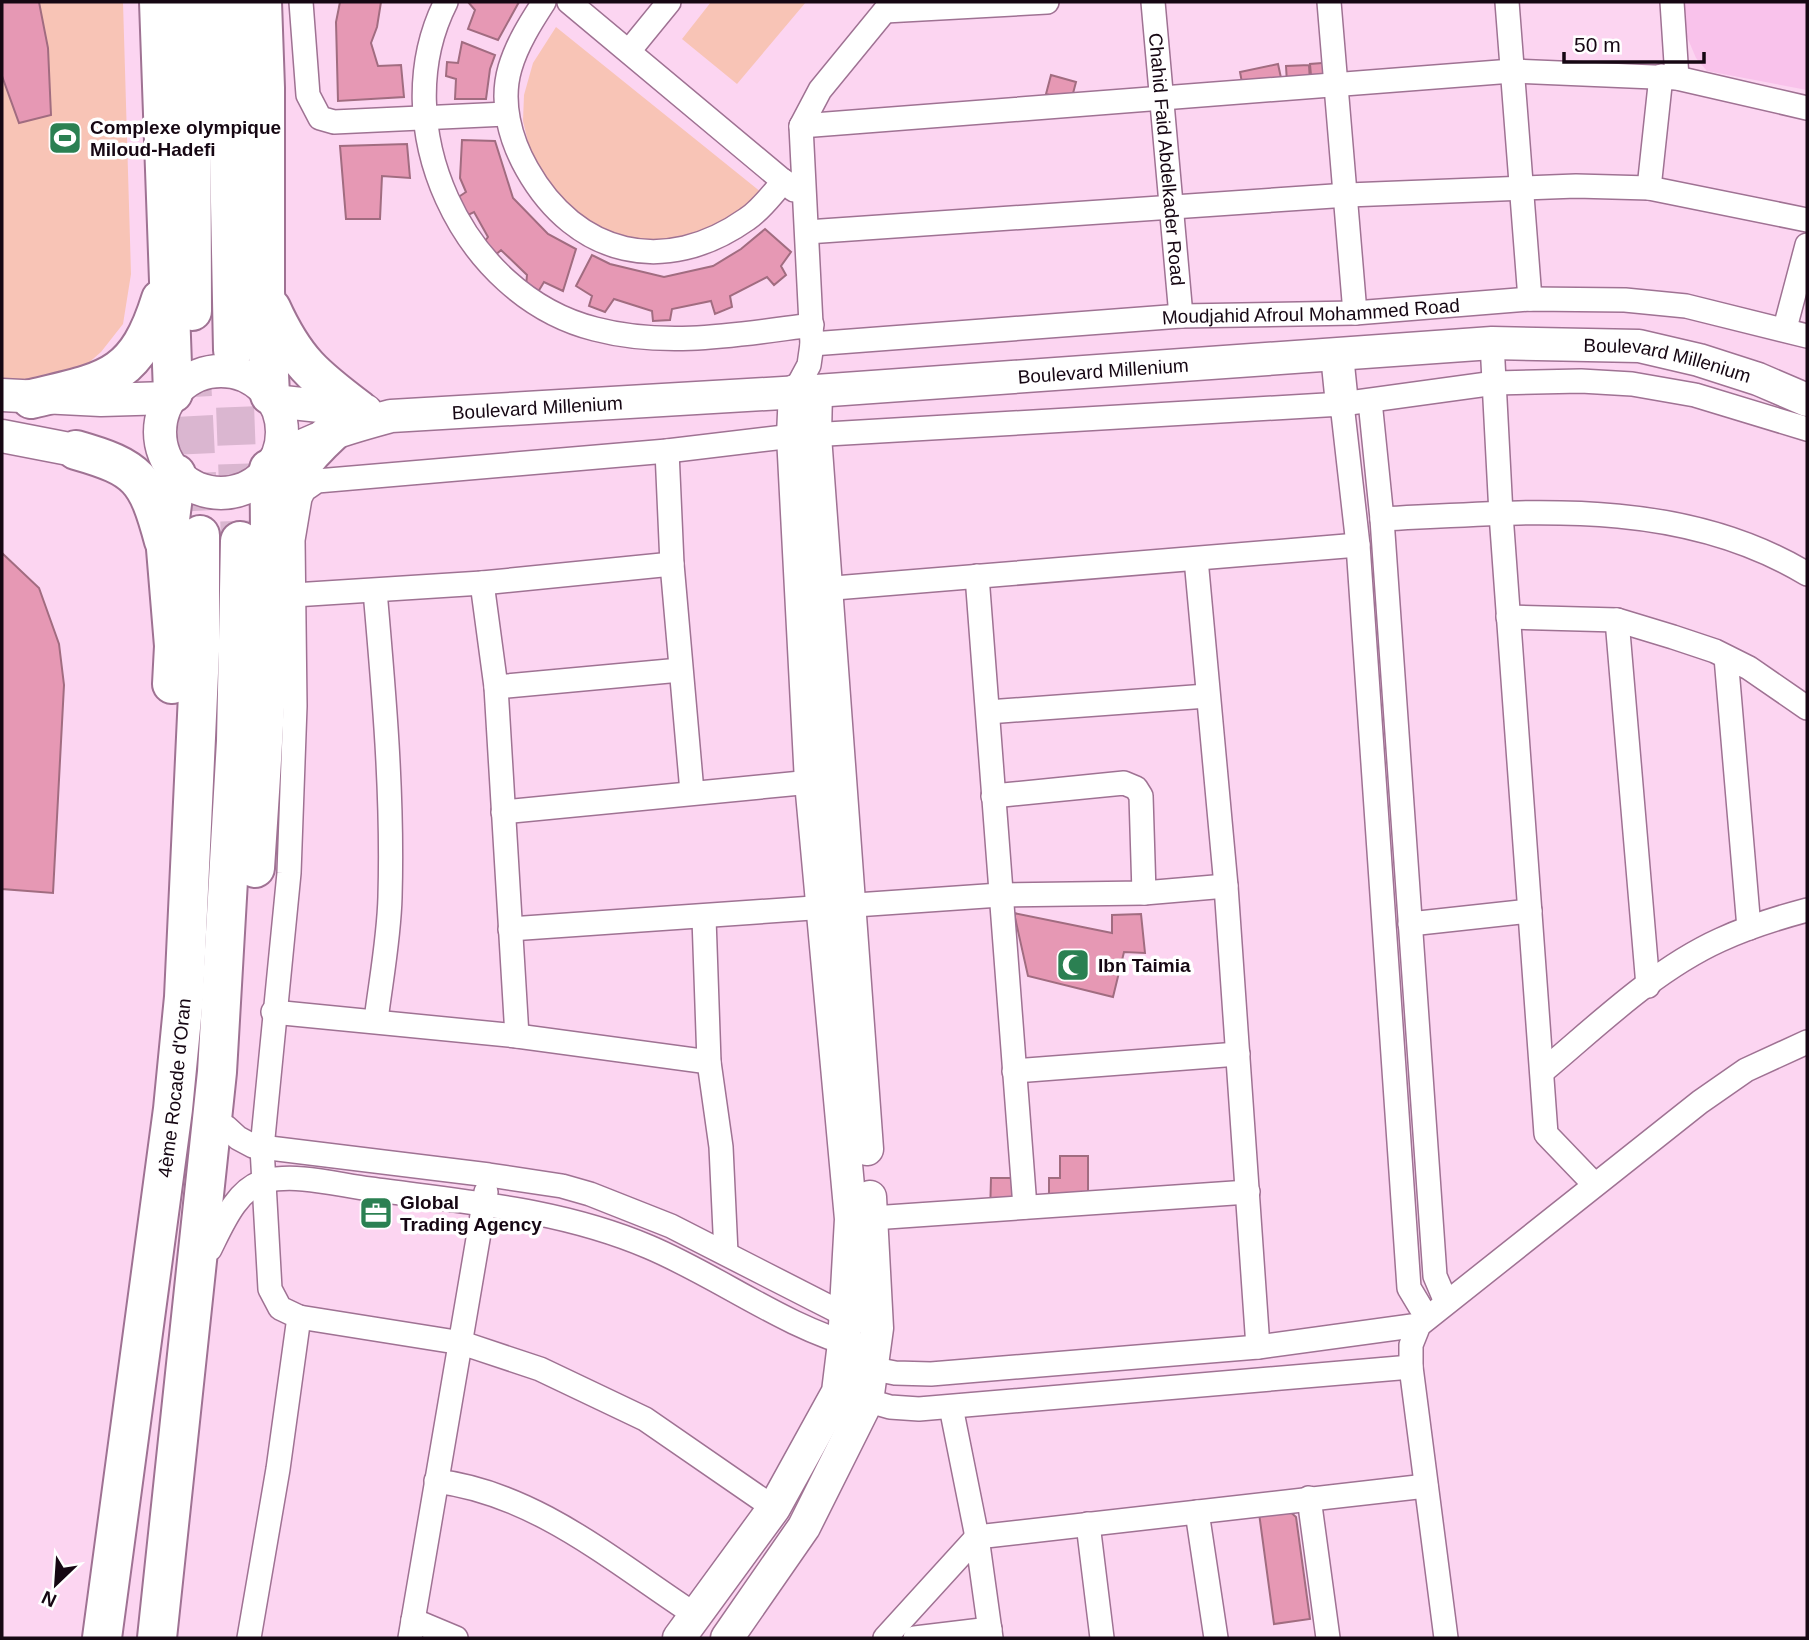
<svg xmlns="http://www.w3.org/2000/svg" width="1809" height="1640" font-family="Arial,sans-serif">
<style>
.built{fill:#f9c2eb}
.green{fill:#f8c4b6}
.building{fill:#e698b4;stroke:#a16c80;stroke-width:2}
.lines{fill:none;stroke-linecap:round;stroke-linejoin:round}
.highway-tunnel{stroke:#dab6d0;stroke-width:38;stroke-dasharray:38 19;stroke-linecap:butt}
.street-casing{stroke:#9f7293;stroke-width:26}
.secondary-casing{stroke:#9f7293;stroke-width:35}
.highway-casing{stroke:#9f7293;stroke-width:42}
.street{stroke:#fff;stroke-width:23}
.secondary{stroke:#fff;stroke-width:32}
.highway{stroke:#fff;stroke-width:38}
.labels{text-anchor:middle;stroke-width:7;stroke-linejoin:round;paint-order:stroke}
.poi-label{font-size:19px;font-weight:bold;fill:#160713;stroke:#fff;text-anchor:start}
.street-label{font-size:19px;fill:#160713;stroke:#fff}
</style>
<rect width="100%" height="100%" fill="#fcd5f1"/>
<!-- built -->
<path class="built" d="M1685 2H1807V90L1707 71 1696 58 1685 32Z"/>
<!-- green -->
<path class="green" d="M2 2H123L131 274 123 324 101 352 70 379 2 382Z
M711 2H806L737 84 682 39Z
M556 27 767 197 693 242H616L560 204 531 155 523 121 524 95 533 63Z"/>
<!-- building -->
<path class="building" d="M2 2H39L48 48 51 115 19 123 2 76Z
M340 2H381L377 27 371 43 378 66 401 65 404 97 338 101 336 22Z
M468 2H519L498 40 468 29 475 10Z
M462 42 495 55 490 69 486 99H455L456 79 446 76 447 62 458 63Z
M1335 62 1336 86 1312 87 1310 64Z
M1278 64 1283 87 1243 88 1240 72Z
M1309 65 1310 82 1287 83 1286 66Z
M1051 75 1076 82 1071 101 1046 94Z
M462 140 495 141 513 198 548 234 576 249 563 291 544 282 538 292 526 286 527 275 501 250 492 258 481 246 488 237 474 212 464 217 454 200 466 192 460 178Z
M407 144 410 178 382 176 380 219H346L340 146Z
M765 229 791 252 781 266 786 275 774 285 767 277 730 296 732 307 715 314 711 301 672 309 670 320 653 321 652 311 614 299 605 312 589 306 592 296 576 286 592 255 610 264 664 277 713 266 741 249Z
M2 553 39 588 59 644 64 685 53 893 2 889Z
M1014 913 1112 933V915L1141 914 1145 953 1124 952 1113 997 1028 976Z
M1060 1156H1088V1200L1049 1201V1178H1060Z
M991 1178H1027V1216L990 1215Z
M1287 1509 1296 1517 1310 1619 1274 1624 1259 1513Z"/>
<g class="lines">
<!-- highway-tunnel -->
<path class="highway-tunnel" d="M233 350 240 541
M191 359 200 535"/>
<defs>
<g id="street">
<path d="M301 2 308 95 320 118 334 122 506 114"/>
<path d="M446 2C384 124 461 295 595 329 667 348 741 334 812 325"/>
<path d="M544 2C531 22 517 44 510 68 500 102 510 139 527 169 576 256 665 277 747 219 761 210 772 194 784 181"/>
<path d="M569 2 794 190"/>
<path id="s1" d="M1153 2 1181 316"/>
<path d="M1329 2 1355 313"/>
<path d="M1507 2 1530 299"/>
<path d="M1672 2 1677 78"/>
<path d="M885 11 1047 2"/>
<path d="M629 51 669 2"/>
<path d="M801 126 1512 71 1677 78 1807 108"/>
<path d="M1649 188 1661 76"/>
<path d="M807 232 1348 195 1576 186 1649 188 1807 220"/>
<path d="M1785 328 1807 245"/>
<path d="M1492 343 1501 514 1546 1134 1594 1184"/>
<path id="s2" d="M812 344 1181 316 1355 313 1530 299 1625 300 1686 306 1807 336"/>
<path d="M795 391 809 365 812 344 801 126 820 90 892 2"/>
<path d="M1370 401 1382 519 1435 1276 1446 1302"/>
<path d="M1342 404 1358 545 1409 1288 1427 1318"/>
<path d="M667 451 672 564 692 792"/>
<path d="M1382 519C1526 512 1678 496 1807 574"/>
<path d="M1196 559 1226 886 1258 1347"/>
<path d="M977 576 1025 1207"/>
<path d="M482 583 496 687 517 1036"/>
<path d="M810 590 1358 545"/>
<path d="M375 591C384 693 393 795 390 897 389 938 381 980 376 1020"/>
<path d="M294 595 482 583 672 564"/>
<path d="M1508 617 1617 620 1673 637 1715 651 1749 668 1807 708"/>
<path d="M1617 620 1648 986"/>
<path d="M1726 657 1749 928"/>
<path d="M496 687 680 670"/>
<path d="M988 712 1207 696"/>
<path d="M993 796 1124 783 1136 788 1141 796 1144 893"/>
<path d="M503 812 811 782"/>
<path d="M704 918 709 1062 721 1147 726 1253"/>
<path d="M1410 924 1530 911"/>
<path d="M510 929 1000 895 1144 893 1226 886"/>
<path d="M273 1012 517 1036 709 1062"/>
<path d="M1014 1071 1238 1054"/>
<path d="M1542 1072C1597 1026 1654 970 1720 940 1748 927 1777 918 1807 910"/>
<path d="M226 1127 238 1138 253 1146 489 1175 562 1186 590 1194 671 1226 857 1321"/>
<path d="M858 1219 1248 1192"/>
<path d="M210 1249C222 1225 237 1188 265 1181 297 1173 338 1185 370 1189 465 1202 560 1209 649 1247 720 1277 784 1327 859 1347"/>
<path d="M299 1317 462 1343 540 1369 645 1419 774 1508"/>
<path d="M859 1366 895 1373 931 1374 1258 1347 1419 1325"/>
<path d="M855 1397 890 1407 919 1409 1411 1367"/>
<path d="M951 1407 977 1537 991 1638"/>
<path d="M436 1481C535 1493 613 1561 694 1614"/>
<path d="M1309 1498 1328 1638"/>
<path d="M1197 1512 1216 1638"/>
<path d="M1088 1524 1102 1638"/>
<path d="M413 1620 456 1638"/>
<path d="M249 1638 278 1469 299 1317 280 1308 270 1289 262 1148 289 873 295 706 293 540 300 498 304 490 317 481 667 451 793 436 1342 404 1495 383 1581 381 1632 384 1695 395 1807 429"/>
<path d="M410 1638 486 1192"/>
<path d="M885 1638 977 1537 1426 1486"/>
<path d="M915 1638 990 1629"/>
<path d="M1446 1638 1411 1367V1345L1419 1325 1700 1102 1746 1070 1807 1042"/>
</g>
<g id="secondary">
<path d="M1337 355 1342 404"/>
<circle cx="221" cy="432" r="61"/>
<path d="M816 391 815 436 867 1149"/>
<path d="M2 395 101 400 169 398"/>
<path d="M274 401 366 411"/>
<path d="M2 436 100 455"/>
<path id="s3" d="M275 460C312 438 350 427 391 416L816 391 1492 343 1639 346 1699 360 1758 379 1807 400"/>
<path d="M679 1638 774 1508 838 1392 844 1343 851 1219 811 782 793 436 795 391"/>
<path d="M727 1638 804 1527 867 1401 877 1328 870 1197"/>
</g>
<g id="highway">
<path d="M159 2 173 393"/>
<path d="M191 2 192 311"/>
<path d="M226 2 233 350"/>
<path d="M262 2 265 88V292L270 395"/>
<path d="M271 308C295 361 314 376 359 410"/>
<path d="M31 399C107 381 136 379 161 299"/>
<path d="M76 450C139 468 147 478 164 541"/>
<path d="M279 518C286 479 304 458 332 432"/>
<path d="M172 684 174 646 166 549 176 474"/>
<path d="M255 868C264 735 273 602 269 469"/>
<path id="s4" d="M102 1638 173 1109 184 997 200 651V535"/>
<path d="M157 1638 217 1072 236 741 240 541"/>
</g>
</defs>
<!-- street casing -->
<use href="#street" class="street-casing"/>
<!-- secondary casing -->
<use href="#secondary" class="secondary-casing"/>
<!-- highway casing -->
<use href="#highway" class="highway-casing"/>
<!-- street -->
<use href="#street" class="street"/>
<!-- secondary -->
<use href="#secondary" class="secondary"/>
<!-- highway -->
<use href="#highway" class="highway"/>
</g>
<!-- icons -->
<defs>
<symbol id="stadium-square" viewBox="-11 -11 22 22"><rect x="-9" y="-9" width="18" height="18" rx="4" fill="#2b8052" stroke="#fff"/><path d="M0-5a6.5 5 0 1 0 0 10a6.5 5 0 1 0 0-10ZM-3.5-1.8h7v3.6h-7Z" fill="#fff"/></symbol>
<symbol id="mosque-square" viewBox="-11 -11 22 22"><rect x="-9" y="-9" width="18" height="18" rx="4" fill="#2b8052" stroke="#fff"/><path d="M3.5-4.9A6 6 0 1 0 3.5 4.9A5 5 0 1 1 3.5-4.9Z" fill="#fff"/></symbol>
<symbol id="office-square" viewBox="-11 -11 22 22"><rect x="-9" y="-9" width="18" height="18" rx="4" fill="#2b8052" stroke="#fff"/><path d="M-6-3h4V-5.5h4V-3h4V5H-6ZM-1-4.5V-3h2v-1.5ZM-6 0V1H6V0Z" fill="#fff"/></symbol>
</defs>
<g fill-rule="evenodd">
<use href="#stadium-square" x="46" y="119" width="38" height="38"/>
<use href="#mosque-square" x="1054" y="946" width="38" height="38"/>
<use href="#office-square" x="357" y="1194" width="38" height="38"/>
</g>
<g class="labels">
<!-- poi labels -->
<g class="poi-label">
<text x="90" y="134">Complexe olympique<tspan x="90" dy="22">Miloud-Hadefi</tspan></text>
<text x="1098" y="972">Ibn Taimia</text>
<text x="400" y="1209">Global<tspan x="400" dy="22">Trading Agency</tspan></text>
</g>
<!-- street labels -->
<g class="street-label">
<text dy="7" stroke="none"><textPath href="#s1" startOffset="158">Chahid Faid Abdelkader Road</textPath></text>
<text dy="7" stroke="none"><textPath href="#s2" startOffset="500">Moudjahid Afroul Mohammed Road</textPath></text>
<text dy="7" stroke="none"><textPath href="#s3" startOffset="1405">Boulevard Millenium</textPath></text>
<text dy="7" stroke="none"><textPath href="#s3" startOffset="838">Boulevard Millenium</textPath></text>
<text dy="7" stroke="none"><textPath href="#s3" startOffset="271">Boulevard Millenium</textPath></text>
<text dy="7" stroke="none"><textPath href="#s4" startOffset="555">4ème Rocade d'Oran</textPath></text>
</g>
</g>
<!-- border -->
<rect width="1809" height="1640" fill="none" stroke="#160713" stroke-width="7"/>
<!-- north arrow -->
<g transform="translate(56 1584) rotate(205)" stroke="#ffffff" stroke-width="5" paint-order="stroke">
<path d="M0-5L12 26L0 18L-12 26Z" fill="#160713"/>
<text y="-10" font-size="19" font-weight="bold" text-anchor="middle" fill="#160713">N</text>
</g>
<!-- scale -->
<path d="M1564 52v10h140v-10" fill="none" stroke="#160713" stroke-width="3.5"/>
<text x="1574" y="52" font-size="21" fill="#160713" stroke="#ffffff" stroke-width="5" paint-order="stroke">50 m</text>
</svg>
